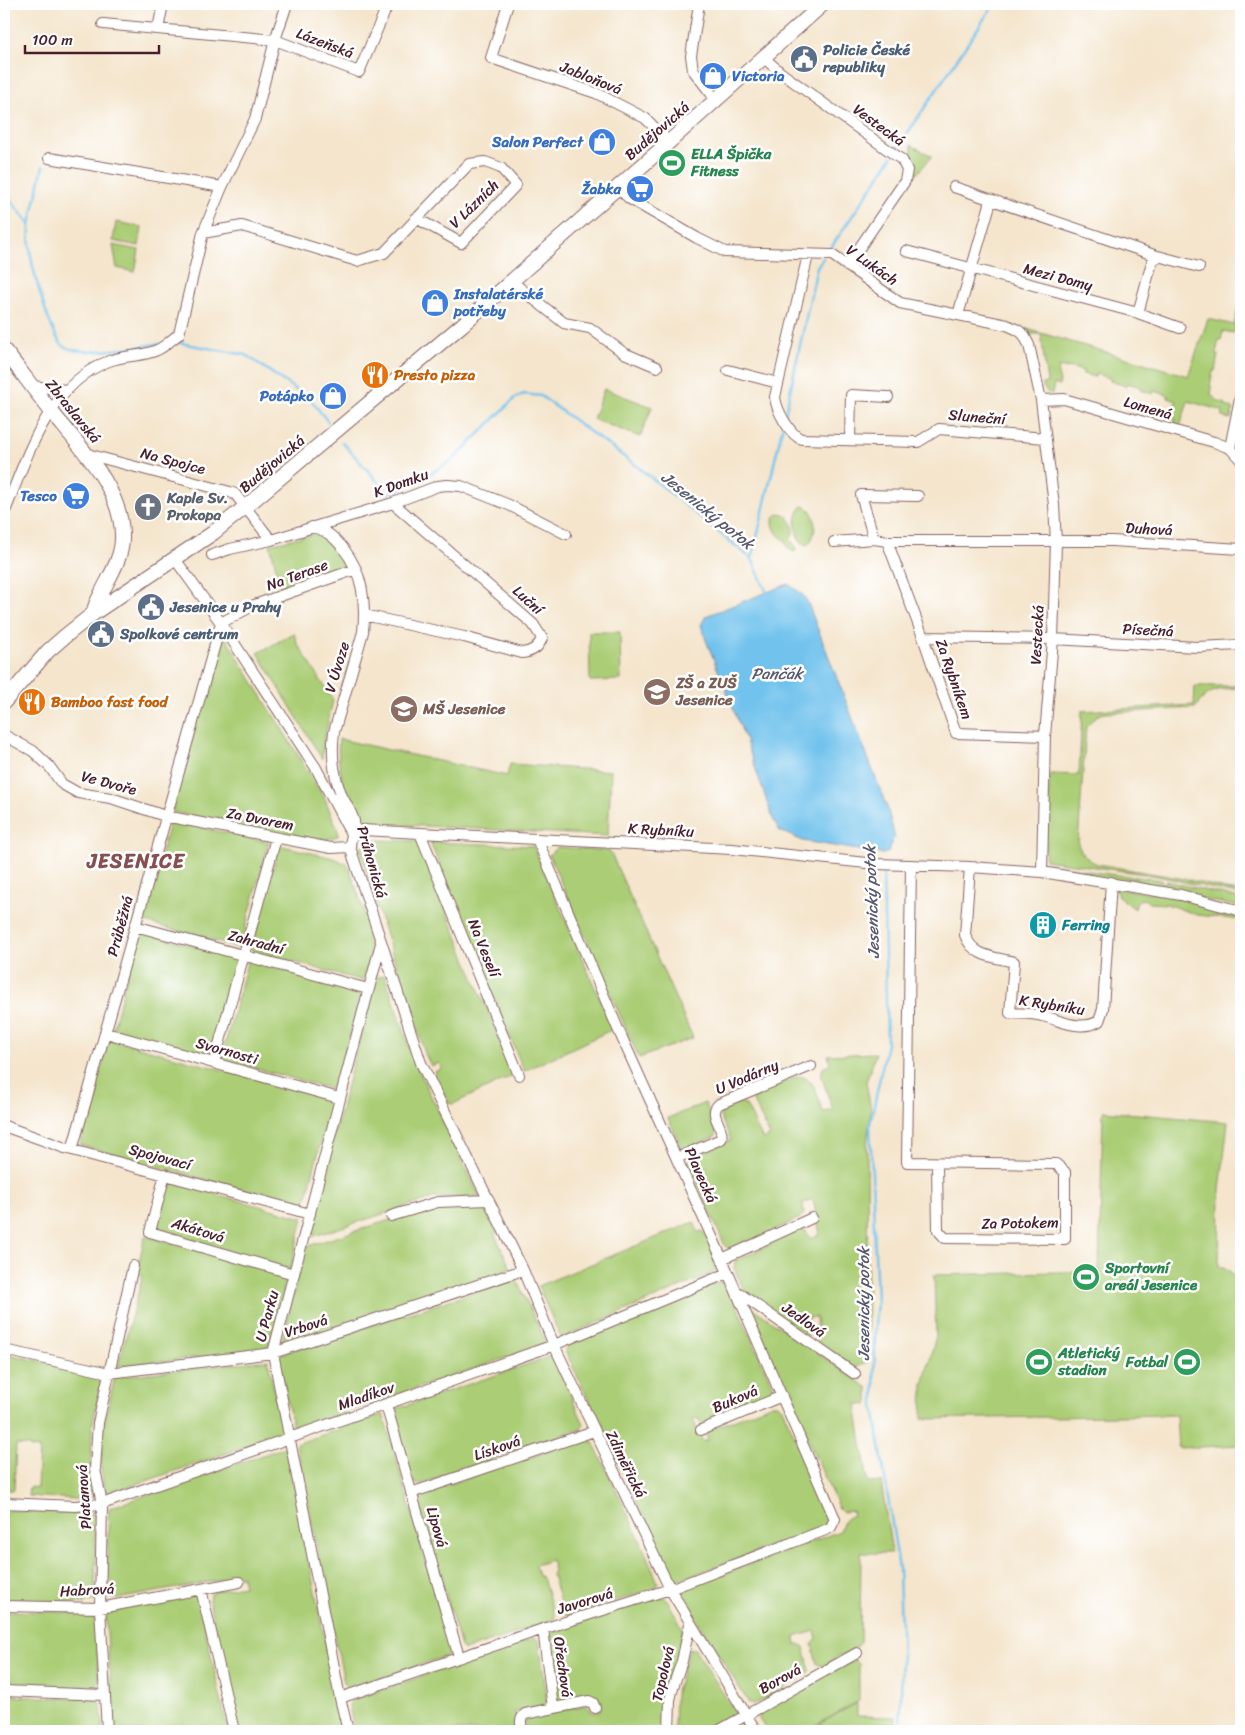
<svg xmlns="http://www.w3.org/2000/svg" width="1245" height="1735" font-family="Sriracha,sans-serif">
<style>
.green{fill:#aacd75;stroke:#7a7650}
.water{fill:#71c2ed;stroke:#5e708c}
.lines{fill:none;stroke-linecap:round;stroke-linejoin:round}
.stream{stroke:#71c2ed;stroke-width:2.5}
.minor-casing{stroke:#866463;stroke-width:12}
.secondary-casing{stroke:#866463;stroke-width:16}
.minor{stroke:#fff;stroke-width:10}
.secondary{stroke:#fff;stroke-width:14}
.labels{text-anchor:middle;stroke-width:5;stroke-linejoin:round;paint-order:stroke}
.street-label{font-size:15px;fill:#4a1f2b;stroke:#fff}
.service-label{font-size:15px;font-weight:bold;fill:#4e5e75;stroke:#fff;text-anchor:start}
.shop-label{font-size:15px;font-weight:bold;fill:#366cbe;stroke:#fff;text-anchor:end}
.leisure-label{font-size:15px;font-weight:bold;fill:#27864d;stroke:#fff;text-anchor:start}
.food-label{font-size:15px;font-weight:bold;fill:#c56008;stroke:#fff;text-anchor:start}
.worship-label{font-size:15px;font-weight:bold;fill:#5b616d;stroke:#fff;text-anchor:start}
.education-label{font-size:15px;font-weight:bold;fill:#785e54;stroke:#fff;text-anchor:start}
.culture-label{font-size:15px;font-weight:bold;fill:#0d838f;stroke:#fff;text-anchor:start}
.water-label{font-size:16px;font-style:italic;fill:#58586f;stroke:#fff}
.district-label{font-size:20px;font-weight:bold;letter-spacing:1px;fill:#884f50;stroke:#fff}
</style>
<rect width="100%" height="100%" fill="#fff"/>
<filter id="ink" filterUnits="userSpaceOnUse"><feTurbulence type="fractalNoise" baseFrequency=".02" numOctaves="2"/><feDisplacementMap in="SourceGraphic" scale="10" xChannelSelector="R" yChannelSelector="G"/><feConvolveMatrix kernelMatrix="1 2 1 2 8 2 1 2 1" color-interpolation-filters="sRGB"/></filter>
<filter id="wash" filterUnits="userSpaceOnUse"><feTurbulence type="fractalNoise" baseFrequency=".0096" numOctaves="4" result="noise"/><feDisplacementMap in="SourceGraphic" scale="20" xChannelSelector="R" yChannelSelector="G"/><feGaussianBlur stdDeviation="1.12" result="paint"/><feColorMatrix in="noise" values="0 0 0 0 0 0 0 0 0 0 0 0 0 0 0 0 0 1.4 0 .05"/><feComposite in="paint" operator="in"/></filter>
<g filter="url(#wash)">
<rect width="100%" height="100%" fill="#f4e5cc"/>
<!-- green -->
<path class="green" d="M911 145 932 156 916 175Z
M116 222 142 227 139 246 113 241Z
M113 245 139 250 135 272 117 268Z
M1241 297V327L1236 326 1234 333 1223 331 1221 340 1219 339 1216 354 1218 355 1215 371H1213L1210 386 1212 387 1211 395 1219 402 1225 403V406L1233 408 1231 419 1222 417 1223 411 1188 401 1180 427 1174 425 1176 419 1167 416 1168 412H1170L1177 401 1168 398V395L1154 391 1153 394 1141 390V387L1127 383 1126 386 1110 381V378L1096 374 1095 377 1083 374V371L1069 367 1068 369 1059 367 1058 375 1060 381 1059 386 1054 384 1052 394C1046 392 1044 389 1042 384L1047 383 1041 334H1029L1025 330 1027 329 1188 376 1208 319 1234 325Z
M604 389 652 407 640 437 593 419Z
M803 506C818 509 818 537 807 545 793 542 793 513 803 506Z
M781 513C792 517 797 530 790 539L796 547V550L794 552 788 548 785 540C775 535 766 517 781 513Z
M317 533C332 538 340 552 349 565V568L282 592 270 544Z
M589 632H620L621 680 590 681Z
M294 633 297 643 333 700 323 745 322 759 258 653Z
M220 638H226L325 799 338 831V836L320 841 172 812Z
M1195 686H1241V688C1218 689 1210 688 1195 708L1105 713 1098 715 1086 726 1078 844C1082 855 1087 859 1097 864L1185 879 1241 893V895L1158 876 1045 860 1050 774 1079 775 1082 711 1194 705Z
M339 739 507 776 510 764 611 771 608 836 369 823C344 813 336 762 339 739Z
M170 821 269 842 240 948 142 921Z
M372 840 416 841 419 844 513 1073 512 1076 453 1104 449 1103 434 1072 441 1069 439 1063 431 1066 426 1056 373 895 360 847Z
M430 842 533 846 613 1029 524 1071Z
M279 845 333 858 347 864 351 872 374 941 363 981 251 950Z
M557 847 610 851 693 1038 639 1058 549 855Z
M1047 864 1100 873 1161 880 1162 882 1165 883 1166 881 1241 899V907L1050 869Z
M1115 889 1168 895 1241 914V920L1197 915 1167 904 1149 903 1144 899 1137 901 1135 909 1118 896Z
M139 931 238 958 210 1056 113 1029Z
M248 960 361 992 335 1090 221 1059Z
M385 975 414 1061 480 1197 433 1198 311 1237 308 1235 375 978Z
M109 1039 332 1100 304 1207 80 1145Z
M876 1053 866 1082 871 1110 867 1144 868 1362 855 1368 817 1342 816 1317 808 1318V1336L745 1292 734 1268 735 1261 739 1259 799 1230 806 1231 810 1239 820 1234 813 1199 803 1203 804 1214 800 1218 733 1250 729 1249 725 1246 688 1162 689 1158 731 1140 720 1116 723 1107 739 1102 746 1105 763 1140 770 1136 753 1101 757 1094 798 1076C816 1077 818 1099 823 1112L833 1110 821 1075 823 1068 830 1063 828 1055Z
M705 1103 717 1131 716 1136 683 1151 668 1118Z
M1103 1111 1228 1122 1220 1190 1219 1267H1224L1241 1280V1445L1178 1448 1176 1415 922 1419 923 1385 936 1336 934 1275 1099 1271Z
M168 1181 303 1218 290 1270 155 1228Z
M483 1205 497 1233 495 1235 511 1269 284 1343 282 1341 305 1247 434 1206Z
M694 1222 698 1232 703 1231C709 1242 723 1262 714 1273L561 1338 538 1286Z
M145 1236 287 1276 268 1350 118 1366 143 1275 135 1273 139 1262Z
M516 1279 547 1344 293 1430 278 1355Z
M718 1282 724 1283 728 1286 773 1387 772 1392 768 1397 704 1424 700 1423 698 1418 693 1420 703 1442 708 1440 706 1435 707 1431 772 1404H778L782 1408 830 1516V1521L826 1526 682 1579 676 1580 671 1576 565 1350 568 1345Z
M747 1304 868 1388V1405L856 1404 868 1483 881 1482 892 1553H861L860 1643 858 1646 823 1666 817 1664 812 1644 817 1638 815 1631 795 1637 796 1644H799L804 1647 810 1670 808 1674 754 1705 749 1703 683 1598V1592L687 1588 840 1531C844 1521 842 1520 853 1515L852 1511 843 1512 838 1507Z
M4 1353 98 1375 101 1379V1382L92 1427 90 1498 75 1499 28 1496 29 1487 37 1488 39 1449 30 1448V1446L16 1445 14 1490H4Z
M552 1356 584 1424 581 1429 418 1485 413 1482 393 1410Z
M268 1360 283 1434 105 1495 101 1468 103 1428 115 1377Z
M383 1414 452 1651 449 1655 351 1689 345 1687 296 1444Z
M587 1438 592 1440 641 1542 658 1583 656 1588 569 1616 564 1615 552 1575 554 1570 551 1560 535 1565 538 1575 543 1578 555 1617 552 1621 465 1650 461 1647 418 1499 420 1494Z
M286 1447 343 1731H239L209 1601 210 1595 215 1591 244 1586 242 1576 117 1599 109 1597 106 1590 109 1508Z
M4 1510 75 1513 92 1511 96 1521 95 1595 92 1601 86 1603 4 1601Z
M190 1596 196 1597 199 1602 228 1731H114L106 1619 107 1613 112 1610Z
M659 1597 666 1598 683 1629 676 1661 665 1692 664 1731H526L524 1722 528 1717 586 1705 590 1709 591 1712 599 1711 597 1695 562 1702 557 1699 549 1638 552 1632Z
M4 1611 87 1613 92 1615 95 1621 99 1680 97 1686 91 1689 4 1686Z
M535 1638 539 1641 547 1701 544 1706 515 1712 517 1727 514 1731H354L349 1705 352 1700Z
M689 1649H695L735 1712 734 1717 709 1731H674L675 1695Z
M854 1660 859 1664V1701L805 1731H767L759 1719 760 1713Z
M4 1696 93 1699 98 1701 101 1706 103 1731H4Z
M857 1703V1716L896 1717 895 1731H807Z"/>
<!-- water -->
<path class="water" d="M788 584 802 594 807 601 887 807 895 838 892 841 889 852 883 854 803 841 780 831 773 819 746 741 706 640 701 625 706 616Z"/>
<g class="lines">
<!-- stream -->
<path class="stream" d="M895 152 994 4
M4 193 30 224C30 232 29 240 30 247 31 265 50 338 65 347 84 357 137 346 160 344
M30 224 43 166
M828 252 892 157
M175 342 246 355 312 401 328 422
M785 415 817 267 823 258
M342 442 389 494 421 480 455 458 515 398 524 394 541 396 638 467 752 559 767 593
M752 559 783 425
M883 866 887 1044 870 1125 877 1301 875 1324 874 1407 899 1569 902 1659 900 1731"/>
</g>
</g>
<g filter="url(#ink)">
<g class="lines">
<defs>
<path id="minor" d="M508 4 491 58 596 93 645 118 669 142
M699 4 691 56 693 70 716 100
M103 24 275 40 359 72 388 4
M158 29 163 4
M763 57 780 72 902 160 907 170 905 181 847 266
M49 158 222 187
M617 187 630 199 697 238 725 252 832 255 900 303 1007 325 1018 330 1024 335 1029 345 1041 400 1054 505 1056 542 1053 639 1045 736 1042 872
M203 233 242 226 357 261 384 253 469 164 485 162 501 168 516 185 461 243 416 218
M906 251 1138 313 1154 255 954 187
M808 255 775 397C776 409 790 436 802 439L918 442 939 429 1045 438
M1154 255 1199 267
M511 281 564 323 590 328 624 353 657 367
M1138 313 1180 328
M958 315 991 201
M728 370 778 383
M32 386 66 390
M1041 400 1064 399 1214 442 1230 448 1241 460
M850 440 851 395 888 397
M1230 448 1241 393
M87 454 230 492 235 494 271 540 393 503 438 486 447 485 461 486 509 505 566 534
M4 514C26 459 48 384 109 361 124 355 142 357 157 350 165 347 172 339 179 334L203 233 222 187 255 119 275 40 287 4
M312 527C326 530 334 537 343 548 363 573 366 602 363 632L334 732C331 755 333 775 342 796 346 804 352 813 354 821 355 827 350 839 350 847L421 1063 523 1270 554 1345 670 1589 756 1731
M874 539 861 495 918 496
M887 541 923 637 956 733 1045 736
M834 542 874 539 887 541H1112L1241 549
M212 555 230 549 271 540
M175 559 221 623 316 768 351 834
M364 615 464 637 522 653C532 652 539 647 542 638L533 624 393 503
M923 637 1053 639 1197 647 1241 645
M4 735 33 751 49 766 62 784 78 793 111 798 165 816 331 848 350 847
M420 833 519 1075
M351 834 362 830 732 849 876 864 970 867 1042 872 1181 895 1241 911
M911 865 907 1162 1056 1164 1065 1172V1239L945 1238 938 1230 937 1163
M970 867 965 935C973 957 994 957 1014 962L1010 1013C1020 1014 1032 1013 1042 1016 1061 1020 1080 1032 1099 1021L1103 1009 1111 882
M135 926 368 989
M106 1033 339 1098
M214 1063 276 838
M4 1126 65 1148 310 1214
M72 1150C123 975 170 798 221 623L252 606 356 569
M677 1158 721 1139C725 1127 707 1114 719 1104L811 1066
M165 1174 150 1232 294 1274
M391 1216 438 1202 489 1200
M722 1259 812 1218
M736 1291 855 1374
M4 1350 109 1373 273 1353 523 1270
M386 1405 459 1657
M701 1430 782 1396
M411 1493 594 1431
M4 1503 75 1506 102 1504 554 1345 728 1273
M201 1589 234 1731
M4 1606 100 1608 239 1582
M543 1629 553 1708
M4 1691 104 1695
M340 1698 543 1629 670 1589 828 1529 831 1527 835 1519 722 1259 618 1029 537 839
M107 1731 100 1608 102 1504 95 1469 98 1423 133 1266
M348 1731 340 1698 273 1353 381 943
M522 1731C521 1724 519 1719 525 1714L589 1701 593 1703 595 1708
M669 1731 670 1700 673 1687 682 1661 690 1624
M718 1731 857 1653"/>
<path id="secondary" d="M4 350C20 370 35 391 51 411 79 446 124 490 122 539 122 557 110 576 102 592 99 599 94 605 94 613
M4 702 48 651 64 637 94 613 213 533 244 508 462 325 669 142 823 4"/>
</defs>
<!-- minor casing -->
<use href="#minor" class="minor-casing"/>
<!-- secondary casing -->
<use href="#secondary" class="secondary-casing"/>
<!-- minor -->
<use href="#minor" class="minor"/>
<!-- secondary -->
<use href="#secondary" class="secondary"/>
</g>
</g>
<!-- icons -->
<defs>
<symbol id="civic-disc" viewBox="-11 -11 22 22"><circle r="9.5" fill="#5c6f8a" stroke="#fff"/><path d="M-.6-6.5H3V-4.5H.6V-3L4-1V1h2V6H-6V1h2V-1L-.6-3ZM-1.2 2.5V6h2.4V2.5Z" fill="#fff"/></symbol>
<symbol id="shop-disc" viewBox="-11 -11 22 22"><circle r="9.5" fill="#3f7fe0" stroke="#fff"/><path d="M-5-2.5h2.3a2.7 3.5 0 0 1 5.4 0H5L5.5 6h-11ZM-1.5-2.5h3a1.5 2.3 0 0 0-3 0Z" fill="#fff"/></symbol>
<symbol id="stadium-disc" viewBox="-11 -11 22 22"><circle r="9.5" fill="#2e9e5b" stroke="#fff"/><path d="M0-5a6.5 5 0 1 0 0 10a6.5 5 0 1 0 0-10ZM-3.5-1.8h7v3.6h-7Z" fill="#fff"/></symbol>
<symbol id="supermarket-disc" viewBox="-11 -11 22 22"><circle r="9.5" fill="#3f7fe0" stroke="#fff"/><path d="M-6-5.5h2.5l.6 2H6L4.5 2H-2.5L-4.4-4H-6ZM-1.5 3.2a1.3 1.3 0 1 0 .1 0ZM3 3.2a1.3 1.3 0 1 0 .1 0Z" fill="#fff"/></symbol>
<symbol id="restaurant-disc" viewBox="-11 -11 22 22"><circle r="9.5" fill="#e8710a" stroke="#fff"/><path d="M-5-6h1v4h1v-4h1v4h1v-4h1v5L-1.5 .5V6h-2V.5L-5-1ZM5-6V6H3V1.5H1.5Q1.5-4 5-6Z" fill="#fff"/></symbol>
<symbol id="church-disc" viewBox="-11 -11 22 22"><circle r="9.5" fill="#6b7280" stroke="#fff"/><path d="M-1.2-6h2.4v3.5h3.3v2.4h-3.3V6h-2.4V-.1h-3.3v-2.4h3.3Z" fill="#fff"/></symbol>
<symbol id="school-disc" viewBox="-11 -11 22 22"><circle r="9.5" fill="#8d6e63" stroke="#fff"/><path d="M0-5L7-2L0 1L-7-2ZM-4 1L0 2.5L4 1V4Q0 6-4 4Z" fill="#fff"/></symbol>
<symbol id="building-disc" viewBox="-11 -11 22 22"><circle r="9.5" fill="#0f9aa8" stroke="#fff"/><path d="M-4-6H4V6H1V3H-1V6H-4ZM-2.5-4.3h1.7v1.8h-1.7ZM.8-4.3h1.7v1.8H.8ZM-2.5-1h1.7V.8h-1.7ZM.8-1h1.7V.8H.8Z" fill="#fff"/></symbol>
</defs>
<g fill-rule="evenodd">
<use href="#civic-disc" x="788" y="43" width="32" height="32"/>
<use href="#shop-disc" x="697" y="60" width="32" height="32"/>
<use href="#shop-disc" x="586" y="126" width="32" height="32"/>
<use href="#stadium-disc" x="656" y="147" width="32" height="32"/>
<use href="#supermarket-disc" x="624" y="173" width="32" height="32"/>
<use href="#shop-disc" x="419" y="287" width="32" height="32"/>
<use href="#restaurant-disc" x="359" y="359" width="32" height="32"/>
<use href="#shop-disc" x="317" y="380" width="32" height="32"/>
<use href="#supermarket-disc" x="60" y="480" width="32" height="32"/>
<use href="#church-disc" x="132" y="491" width="32" height="32"/>
<use href="#civic-disc" x="135" y="591" width="32" height="32"/>
<use href="#civic-disc" x="85" y="618" width="32" height="32"/>
<use href="#school-disc" x="641" y="676" width="32" height="32"/>
<use href="#restaurant-disc" x="16" y="686" width="32" height="32"/>
<use href="#school-disc" x="388" y="693" width="32" height="32"/>
<use href="#building-disc" x="1027" y="909" width="32" height="32"/>
<use href="#stadium-disc" x="1070" y="1261" width="32" height="32"/>
<use href="#stadium-disc" x="1023" y="1346" width="32" height="32"/>
<use href="#stadium-disc" x="1171" y="1346" width="32" height="32"/>
</g>
<g class="labels">
<!-- street labels -->
<g class="street-label">
<text transform="translate(325 43) rotate(21)" y="5">Lázeňská</text>
<text transform="translate(591 78) rotate(22)" y="5">Jabloňová</text>
<text transform="translate(879 125) rotate(36)" y="5">Vestecká</text>
<text transform="translate(657 131) rotate(-41)" y="5">Budějovická</text>
<text transform="translate(474 204) rotate(-44)" y="5">V Lázních</text>
<text transform="translate(872 265) rotate(35)" y="5">V Lukách</text>
<text transform="translate(1058 277) rotate(15)" y="5">Mezi Domy</text>
<text transform="translate(1148 408) rotate(16)" y="5">Lomená</text>
<text transform="translate(73 411) rotate(51)" y="5">Zbraslavská</text>
<text transform="translate(977 417) rotate(5)" y="5">Sluneční</text>
<text transform="translate(173 461) rotate(15)" y="5">Na Spojce</text>
<text transform="translate(272 464) rotate(-40)" y="5">Budějovická</text>
<text transform="translate(401 483) rotate(-20)" y="5">K Domku</text>
<text transform="translate(1149 529) rotate(3)" y="5">Duhová</text>
<text transform="translate(297 575) rotate(-20)" y="5">Na Terase</text>
<text transform="translate(528 600) rotate(42)" y="5">Luční</text>
<text transform="translate(1148 630) rotate(3)" y="5">Písečná</text>
<text transform="translate(1037 635) rotate(-87)" y="5">Vestecká</text>
<text transform="translate(337 667) rotate(-73)" y="5">V Úvoze</text>
<text transform="translate(954 679) rotate(71)" y="5">Za Rybníkem</text>
<text transform="translate(109 783) rotate(15)" y="5">Ve Dvoře</text>
<text transform="translate(260 819) rotate(11)" y="5">Za Dvorem</text>
<text transform="translate(661 830) rotate(3)" y="5">K Rybníku</text>
<text transform="translate(372 862) rotate(74)" y="5">Průhonická</text>
<text transform="translate(120 926) rotate(-75)" y="5">Průběžná</text>
<text transform="translate(256 942) rotate(15)" y="5">Zahradní</text>
<text transform="translate(484 948) rotate(68)" y="5">Na Veselí</text>
<text transform="translate(1052 1005) rotate(9)" y="5">K Rybníku</text>
<text transform="translate(227 1051) rotate(16)" y="5">Svornosti</text>
<text transform="translate(747 1077) rotate(-23)" y="5">U Vodárny</text>
<text transform="translate(160 1157) rotate(15)" y="5">Spojovací</text>
<text transform="translate(701 1175) rotate(66)" y="5">Plavecká</text>
<text transform="translate(1020 1223) rotate(-1)" y="5">Za Potokem</text>
<text transform="translate(198 1230) rotate(17)" y="5">Akátová</text>
<text transform="translate(267 1316) rotate(-75)" y="5">U Parku</text>
<text transform="translate(804 1320) rotate(35)" y="5">Jedlová</text>
<text transform="translate(306 1326) rotate(-18)" y="5">Vrbová</text>
<text transform="translate(366 1396) rotate(-19)" y="5">Mladíkov</text>
<text transform="translate(735 1399) rotate(-23)" y="5">Buková</text>
<text transform="translate(497 1448) rotate(-19)" y="5">Lísková</text>
<text transform="translate(626 1464) rotate(64)" y="5">Zdiměřická</text>
<text transform="translate(84 1497) rotate(-94)" y="5">Platanová</text>
<text transform="translate(437 1527) rotate(74)" y="5">Lipová</text>
<text transform="translate(87 1590) rotate(-3)" y="5">Habrová</text>
<text transform="translate(585 1601) rotate(-17)" y="5">Javorová</text>
<text transform="translate(563 1667) rotate(82)" y="5">Ořechová</text>
<text transform="translate(663 1674) rotate(-77)" y="5">Topolová</text>
<text transform="translate(780 1679) rotate(-29)" y="5">Borová</text>
</g>
<!-- service labels -->
<g class="service-label">
<text x="823" y="55">Policie České<tspan x="823" dy="17">republiky</tspan></text>
<text x="170" y="612">Jesenice u Prahy</text>
<text x="120" y="639">Spolkové centrum</text>
</g>
<!-- shop labels -->
<g class="shop-label">
<text x="732" y="81" text-anchor="start">Victoria</text>
<text x="583" y="147">Salon Perfect</text>
<text x="621" y="194">Žabka</text>
<text x="454" y="299" text-anchor="start">Instalatérské<tspan x="454" dy="17">potřeby</tspan></text>
<text x="314" y="401">Potápko</text>
<text x="57" y="501">Tesco</text>
</g>
<!-- leisure labels -->
<g class="leisure-label">
<text x="691" y="159">ELLA Špička<tspan x="691" dy="17">Fitness</tspan></text>
<text x="1105" y="1273">Sportovní<tspan x="1105" dy="17">areál Jesenice</tspan></text>
<text x="1058" y="1358">Atletický<tspan x="1058" dy="17">stadion</tspan></text>
<text x="1168" y="1367" text-anchor="end">Fotbal</text>
</g>
<!-- food labels -->
<g class="food-label">
<text x="394" y="380">Presto pizza</text>
<text x="51" y="707">Bamboo fast food</text>
</g>
<!-- worship labels -->
<g class="worship-label">
<text x="167" y="503">Kaple Sv.<tspan x="167" dy="17">Prokopa</tspan></text>
</g>
<!-- education labels -->
<g class="education-label">
<text x="676" y="688">ZŠ a ZUŠ<tspan x="676" dy="17">Jesenice</tspan></text>
<text x="423" y="714">MŠ Jesenice</text>
</g>
<!-- culture labels -->
<g class="culture-label">
<text x="1062" y="930">Ferring</text>
</g>
<!-- water labels -->
<g class="water-label">
<text transform="translate(708 510) rotate(39)" y="6">Jesenický potok</text>
<text x="777" y="679">Pančák</text>
<text transform="translate(871 902) rotate(-92)" y="6">Jesenický potok</text>
<text transform="translate(863 1304) rotate(-90)" y="6">Jesenický potok</text>
</g>
<!-- district labels -->
<g class="district-label">
<text x="136" y="868">JESENICE</text>
</g>
</g>
<!-- margin -->
<rect width="1245" height="1735" fill="none" stroke="#fff" stroke-width="20"/>
<!-- scale -->
<path d="M25 45v8h134v-8" fill="none" stroke="#4a1f2b" stroke-width="2.5"/>
<text x="32" y="45" font-size="15" fill="#4a1f2b" stroke="#ffffff" stroke-width="4" paint-order="stroke">100 m</text>
</svg>
